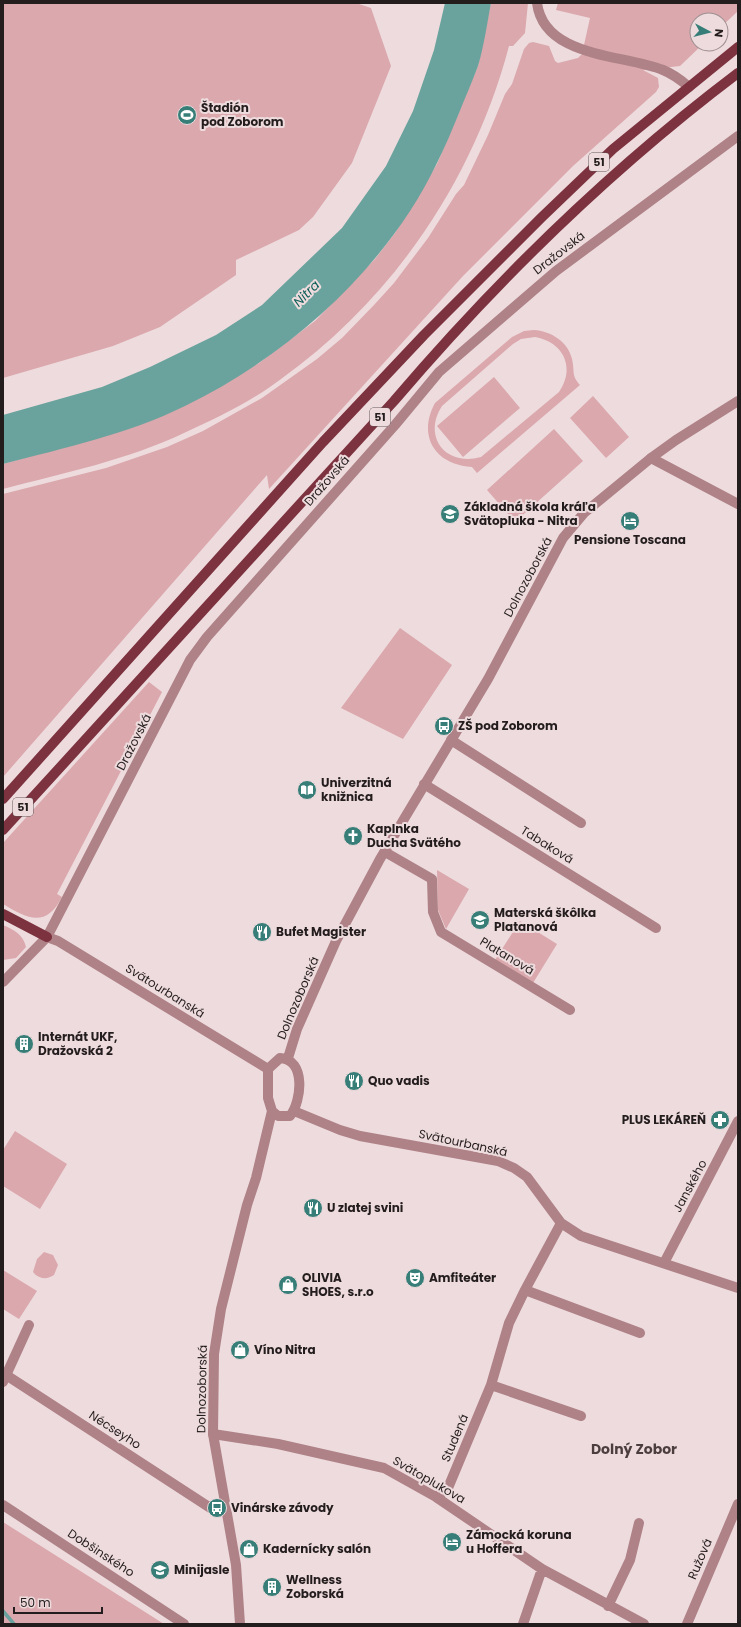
<svg xmlns="http://www.w3.org/2000/svg" width="741" height="1627" font-family="Poppins,sans-serif">
<style>
.green{fill:#daa8ad;fill-rule:evenodd}
.water{fill:#6aa39d}
.lines{fill:none;stroke-linecap:round;stroke-linejoin:round}
.stream{stroke:#6aa39d;stroke-width:3.5}
.minor{stroke:#ae8287;stroke-width:10}
.tertiary{stroke:#ae8287;stroke-width:10}
.primary{stroke:#7c323f;stroke-width:10}
.labels{text-anchor:middle;stroke-width:4;stroke-linejoin:round;paint-order:stroke}
.shield{fill:#eedbdd;stroke:#615657;stroke-width:1}
.shield-label{font-size:11px;font-weight:bold;fill:#241d1e}
.poi-label{font-size:12px;font-weight:bold;fill:#241d1e;stroke:#eedbdd;text-anchor:start}
.street-label{font-size:12px;fill:#241d1e;stroke:#eedbdd}
.water-label{font-size:13px;font-style:italic;fill:#0e605a;stroke:#eedbdd}
.quarter-label{font-size:14px;font-weight:bold;fill:#4c3e3f;stroke:#eedbdd}
</style>
<rect width="100%" height="100%" fill="#eedbdd"/>
<!-- green -->
<path class="green" d="M3 3H356L371 8 391 66 352 163 313 217 299 230 236 260V275L160 327 113 346 3 378Z
M491 3H528L525 33 513 46H509C474 179 393 299 281 379 252 401 217 418 184 433 127 460 64 473 3 489V464L119 431 184 406 259 363 315 321 375 259 395 233 437 164 478 66Z
M558 3H738V11L721 27V20H697V44H703L680 66 643 70 658 78 659 87 656 92 573 166 463 276 269 489 267 475 3 777V494L106 468 167 447 203 431 262 398 317 359 342 338 374 305 394 283 428 238 456 194 464 185 488 135 505 94 512 84 524 49 529 43 533 42 549 46 555 61 558 63 578 58 582 54 590 18 556 10Z
M534 330C550 331 568 341 572 359 575 372 571 375 580 385L477 473 472 467C435 465 417 436 435 403L512 337 524 331ZM535 337C563 342 576 367 559 392L481 457C446 467 422 437 442 406L513 344 521 339Z
M494 377 520 408 463 457 437 426Z
M593 396 629 437 606 458 570 418Z
M554 429 583 461 515 522 487 490Z
M400 628 452 665 403 739 341 708Z
M149 682 162 692 57 894 62 897C46 928 28 919 3 904V843Z
M437 870 469 889 446 929 438 910Z
M520 921 557 944 533 983 495 960Z
M3 925C14 930 23 934 26 947L16 958 3 960Z
M15 1131 67 1164 40 1209 3 1186V1150Z
M44 1252 53 1255 58 1265 54 1275C47 1280 38 1279 33 1272L37 1259Z
M3 1270 37 1291 19 1319 3 1309Z
M3 1522 164 1624H3Z"/>
<!-- water -->
<path class="water" d="M445 3H491C487 24 484 46 478 66 472 82 465 98 459 113 452 130 445 147 437 163 386 269 289 355 185 406 128 434 64 448 3 464V415L102 387 150 367 216 335 262 305 342 228 386 166 413 111 434 50Z"/>
<g class="lines">
<!-- stream -->
<path class="stream" d="M3 1611 14 1624"/>
<!-- minor -->
<path class="minor" d="M537 3C544 58 623 54 663 70 673 74 681 80 689 87
M651 458 738 504
M451 740 581 823
M424 784 656 928
M385 852 432 879 433 912 441 932 570 1010
M47 937 58 941 268 1069
M3 982 47 937 190 660 207 637 395 425 439 372 556 271 738 136
M294 1111 340 1130 360 1136 498 1161 514 1168 527 1177 561 1223 581 1236 738 1288
M664 1263 738 1121
M525 1290 640 1333
M3 1373 212 1509
M3 1382 29 1325
M491 1385 581 1416
M213 1434 278 1444 384 1468 436 1497 542 1569 644 1624
M436 1497 448 1488 491 1385 509 1323 525 1290 561 1223
M608 1606 630 1560 639 1523
M523 1624 542 1569
M687 1624 738 1504"/>
<!-- tertiary -->
<path class="tertiary" d="M288 1058 297 1029 336 941 380 859 488 679 563 538 584 513 651 458 676 440 738 401
M3 1505 184 1624
M240 1624 236 1565 213 1434 214 1354 221 1309 247 1205 256 1178 272 1111 268 1098V1069L280 1058C306 1059 302 1101 290 1116H278L272 1111"/>
<!-- primary -->
<path class="primary" d="M3 799 323 442 424 335 542 217 613 149 738 47
M3 830 394 401C497 280 611 169 738 73
M3 914 47 937"/>
</g>
<!-- icons -->
<defs>
<symbol id="stadium-disc" viewBox="-11 -11 22 22"><circle r="9.5" fill="#367e77" stroke="#eedbdd"/><path d="M0-5a6.5 5 0 1 0 0 10a6.5 5 0 1 0 0-10ZM-3.5-1.8h7v3.6h-7Z" fill="#fff"/></symbol>
<symbol id="school-disc" viewBox="-11 -11 22 22"><circle r="9.5" fill="#367e77" stroke="#eedbdd"/><path d="M0-5L7-2L0 1L-7-2ZM-4 1L0 2.5L4 1V4Q0 6-4 4Z" fill="#fff"/></symbol>
<symbol id="hotel-disc" viewBox="-11 -11 22 22"><circle r="9.5" fill="#367e77" stroke="#eedbdd"/><path d="M-6-4.5h1.5V1H6V5H4.5V3h-9V5H-6ZM-4 0a1.8 1.8 0 1 1 3.6 0ZM.5 0V-2.5h3Q6-2.5 6 0Z" fill="#fff"/></symbol>
<symbol id="bus-disc" viewBox="-11 -11 22 22"><circle r="9.5" fill="#367e77" stroke="#eedbdd"/><path d="M-5-6H5V4H4V6H2V4H-2V6H-4V4H-5ZM-3.5-4V0h7V-4ZM-3.5 1.2v1.5H-2V1.2ZM2 1.2v1.5H3.5V1.2Z" fill="#fff"/></symbol>
<symbol id="library-disc" viewBox="-11 -11 22 22"><circle r="9.5" fill="#367e77" stroke="#eedbdd"/><path d="M-6-4Q-3-5.5-.7-3.5V5Q-3 3-6 4ZM6-4Q3-5.5 .7-3.5V5Q3 3 6 4Z" fill="#fff"/></symbol>
<symbol id="church-disc" viewBox="-11 -11 22 22"><circle r="9.5" fill="#367e77" stroke="#eedbdd"/><path d="M-1.2-6h2.4v3.5h3.3v2.4h-3.3V6h-2.4V-.1h-3.3v-2.4h3.3Z" fill="#fff"/></symbol>
<symbol id="restaurant-disc" viewBox="-11 -11 22 22"><circle r="9.5" fill="#367e77" stroke="#eedbdd"/><path d="M-5-6h1v4h1v-4h1v4h1v-4h1v5L-1.5 .5V6h-2V.5L-5-1ZM5-6V6H3V1.5H1.5Q1.5-4 5-6Z" fill="#fff"/></symbol>
<symbol id="building-disc" viewBox="-11 -11 22 22"><circle r="9.5" fill="#367e77" stroke="#eedbdd"/><path d="M-4-6H4V6H1V3H-1V6H-4ZM-2.5-4.3h1.7v1.8h-1.7ZM.8-4.3h1.7v1.8H.8ZM-2.5-1h1.7V.8h-1.7ZM.8-1h1.7V.8H.8Z" fill="#fff"/></symbol>
<symbol id="pharmacy-disc" viewBox="-11 -11 22 22"><circle r="9.5" fill="#367e77" stroke="#eedbdd"/><path d="M-2-6h4v4h4v4h-4v4h-4v-4h-4v-4h4Z" fill="#fff"/></symbol>
<symbol id="theatre-disc" viewBox="-11 -11 22 22"><circle r="9.5" fill="#367e77" stroke="#eedbdd"/><path d="M-5-5.5Q0-4 5-5.5V0Q5 5 0 6Q-5 5-5 0ZM-3.3-2.5H-1v1.5H-3.3ZM1-2.5H3.3v1.5H1ZM-2.8 1Q0 5.5 2.8 1Z" fill="#fff"/></symbol>
<symbol id="shop-disc" viewBox="-11 -11 22 22"><circle r="9.5" fill="#367e77" stroke="#eedbdd"/><path d="M-5-2.5h2.3a2.7 3.5 0 0 1 5.4 0H5L5.5 6h-11ZM-1.5-2.5h3a1.5 2.3 0 0 0-3 0Z" fill="#fff"/></symbol>
</defs>
<g fill-rule="evenodd">
<use href="#stadium-disc" x="176" y="104" width="22" height="22"/>
<use href="#school-disc" x="439" y="503" width="22" height="22"/>
<use href="#hotel-disc" x="619" y="510" width="22" height="22"/>
<use href="#bus-disc" x="433" y="715" width="22" height="22"/>
<use href="#library-disc" x="296" y="779" width="22" height="22"/>
<use href="#church-disc" x="342" y="825" width="22" height="22"/>
<use href="#school-disc" x="469" y="909" width="22" height="22"/>
<use href="#restaurant-disc" x="251" y="921" width="22" height="22"/>
<use href="#building-disc" x="13" y="1033" width="22" height="22"/>
<use href="#restaurant-disc" x="343" y="1070" width="22" height="22"/>
<use href="#pharmacy-disc" x="709" y="1109" width="22" height="22"/>
<use href="#restaurant-disc" x="302" y="1197" width="22" height="22"/>
<use href="#theatre-disc" x="404" y="1267" width="22" height="22"/>
<use href="#shop-disc" x="277" y="1274" width="22" height="22"/>
<use href="#shop-disc" x="229" y="1339" width="22" height="22"/>
<use href="#bus-disc" x="206" y="1497" width="22" height="22"/>
<use href="#hotel-disc" x="441" y="1531" width="22" height="22"/>
<use href="#shop-disc" x="238" y="1538" width="22" height="22"/>
<use href="#school-disc" x="149" y="1559" width="22" height="22"/>
<use href="#building-disc" x="261" y="1576" width="22" height="22"/>
</g>
<g class="labels">
<!-- shield labels -->
<g class="shield">
<rect x="589" y="153" width="20" height="18" rx="3"/>
<rect x="370" y="408" width="20" height="18" rx="3"/>
<rect x="13" y="798" width="20" height="18" rx="3"/>
</g>
<g class="shield-label">
<text x="599" y="166">51</text>
<text x="380" y="421">51</text>
<text x="23" y="811">51</text>
</g>
<!-- poi labels -->
<g class="poi-label">
<text x="201" y="112">Štadión<tspan x="201" dy="14">pod Zoborom</tspan></text>
<text x="464" y="511">Základná škola kráľa<tspan x="464" dy="14">Svätopluka - Nitra</tspan></text>
<text x="630" y="544" text-anchor="middle">Pensione Toscana</text>
<text x="458" y="730">ZŠ pod Zoborom</text>
<text x="321" y="787">Univerzitná<tspan x="321" dy="14">knižnica</tspan></text>
<text x="367" y="833">Kaplnka<tspan x="367" dy="14">Ducha Svätého</tspan></text>
<text x="494" y="917">Materská škôlka<tspan x="494" dy="14">Platanová</tspan></text>
<text x="276" y="936">Bufet Magister</text>
<text x="38" y="1041">Internát UKF,<tspan x="38" dy="14">Dražovská 2</tspan></text>
<text x="368" y="1085">Quo vadis</text>
<text x="706" y="1124" text-anchor="end">PLUS LEKÁREŇ</text>
<text x="327" y="1212">U zlatej svini</text>
<text x="302" y="1282">OLIVIA<tspan x="302" dy="14">SHOES, s.r.o</tspan></text>
<text x="429" y="1282">Amfiteáter</text>
<text x="254" y="1354">Víno Nitra</text>
<text x="231" y="1512">Vinárske závody</text>
<text x="466" y="1539">Zámocká koruna<tspan x="466" dy="14">u Hoffera</tspan></text>
<text x="263" y="1553">Kadernícky salón</text>
<text x="174" y="1574">Minijasle</text>
<text x="286" y="1584">Wellness<tspan x="286" dy="14">Zoborská</tspan></text>
</g>
<!-- street labels -->
<g class="street-label">
<text transform="translate(559 253) rotate(-38)" y="4">Dražovská</text>
<text transform="translate(327 481) rotate(-49)" y="4">Dražovská</text>
<text transform="translate(528 577) rotate(-62)" y="4">Dolnozoborská</text>
<text transform="translate(134 742) rotate(-63)" y="4">Dražovská</text>
<text transform="translate(547 845) rotate(32)" y="4">Tabaková</text>
<text transform="translate(507 956) rotate(31)" y="4">Platanová</text>
<text transform="translate(165 991) rotate(32)" y="4">Svätourbanská</text>
<text transform="translate(298 998) rotate(-67)" y="4">Dolnozoborská</text>
<text transform="translate(463 1143) rotate(12)" y="4">Svätourbanská</text>
<text transform="translate(690 1186) rotate(-62)" y="4">Janského</text>
<text transform="translate(202 1389) rotate(-89)" y="4">Dolnozoborská</text>
<text transform="translate(115 1430) rotate(33)" y="4">Nécseyho</text>
<text transform="translate(455 1438) rotate(-67)" y="4">Studená</text>
<text transform="translate(429 1480) rotate(30)" y="4">Svätoplukova</text>
<text transform="translate(101 1553) rotate(33)" y="4">Dobšinského</text>
<text transform="translate(700 1559) rotate(-67)" y="4">Ružová</text>
</g>
<!-- water labels -->
<g class="water-label">
<text transform="translate(306 293) rotate(-45)" y="5">Nitra</text>
</g>
<!-- quarter labels -->
<g class="quarter-label">
<text x="634" y="1454">Dolný Zobor</text>
</g>
</g>
<!-- border -->
<rect width="741" height="1627" fill="none" stroke="#241d1e" stroke-width="8"/>
<!-- north arrow -->
<g transform="translate(709 32) rotate(97)"><circle r="19" fill="#eedbdd" stroke="#9d8f91"/>
<path d="M0-3L7 15L0 10L-7 15Z" fill="#367e77"/>
<text y="-6" font-size="11" font-weight="bold" text-anchor="middle" fill="#241d1e">N</text>
</g>
<!-- scale -->
<path d="M14 1607v6h88v-6" fill="none" stroke="#241d1e" stroke-width="2"/>
<text x="20" y="1607" font-size="12" fill="#241d1e" stroke="#eedbdd" stroke-width="3" paint-order="stroke">50 m</text>
</svg>
